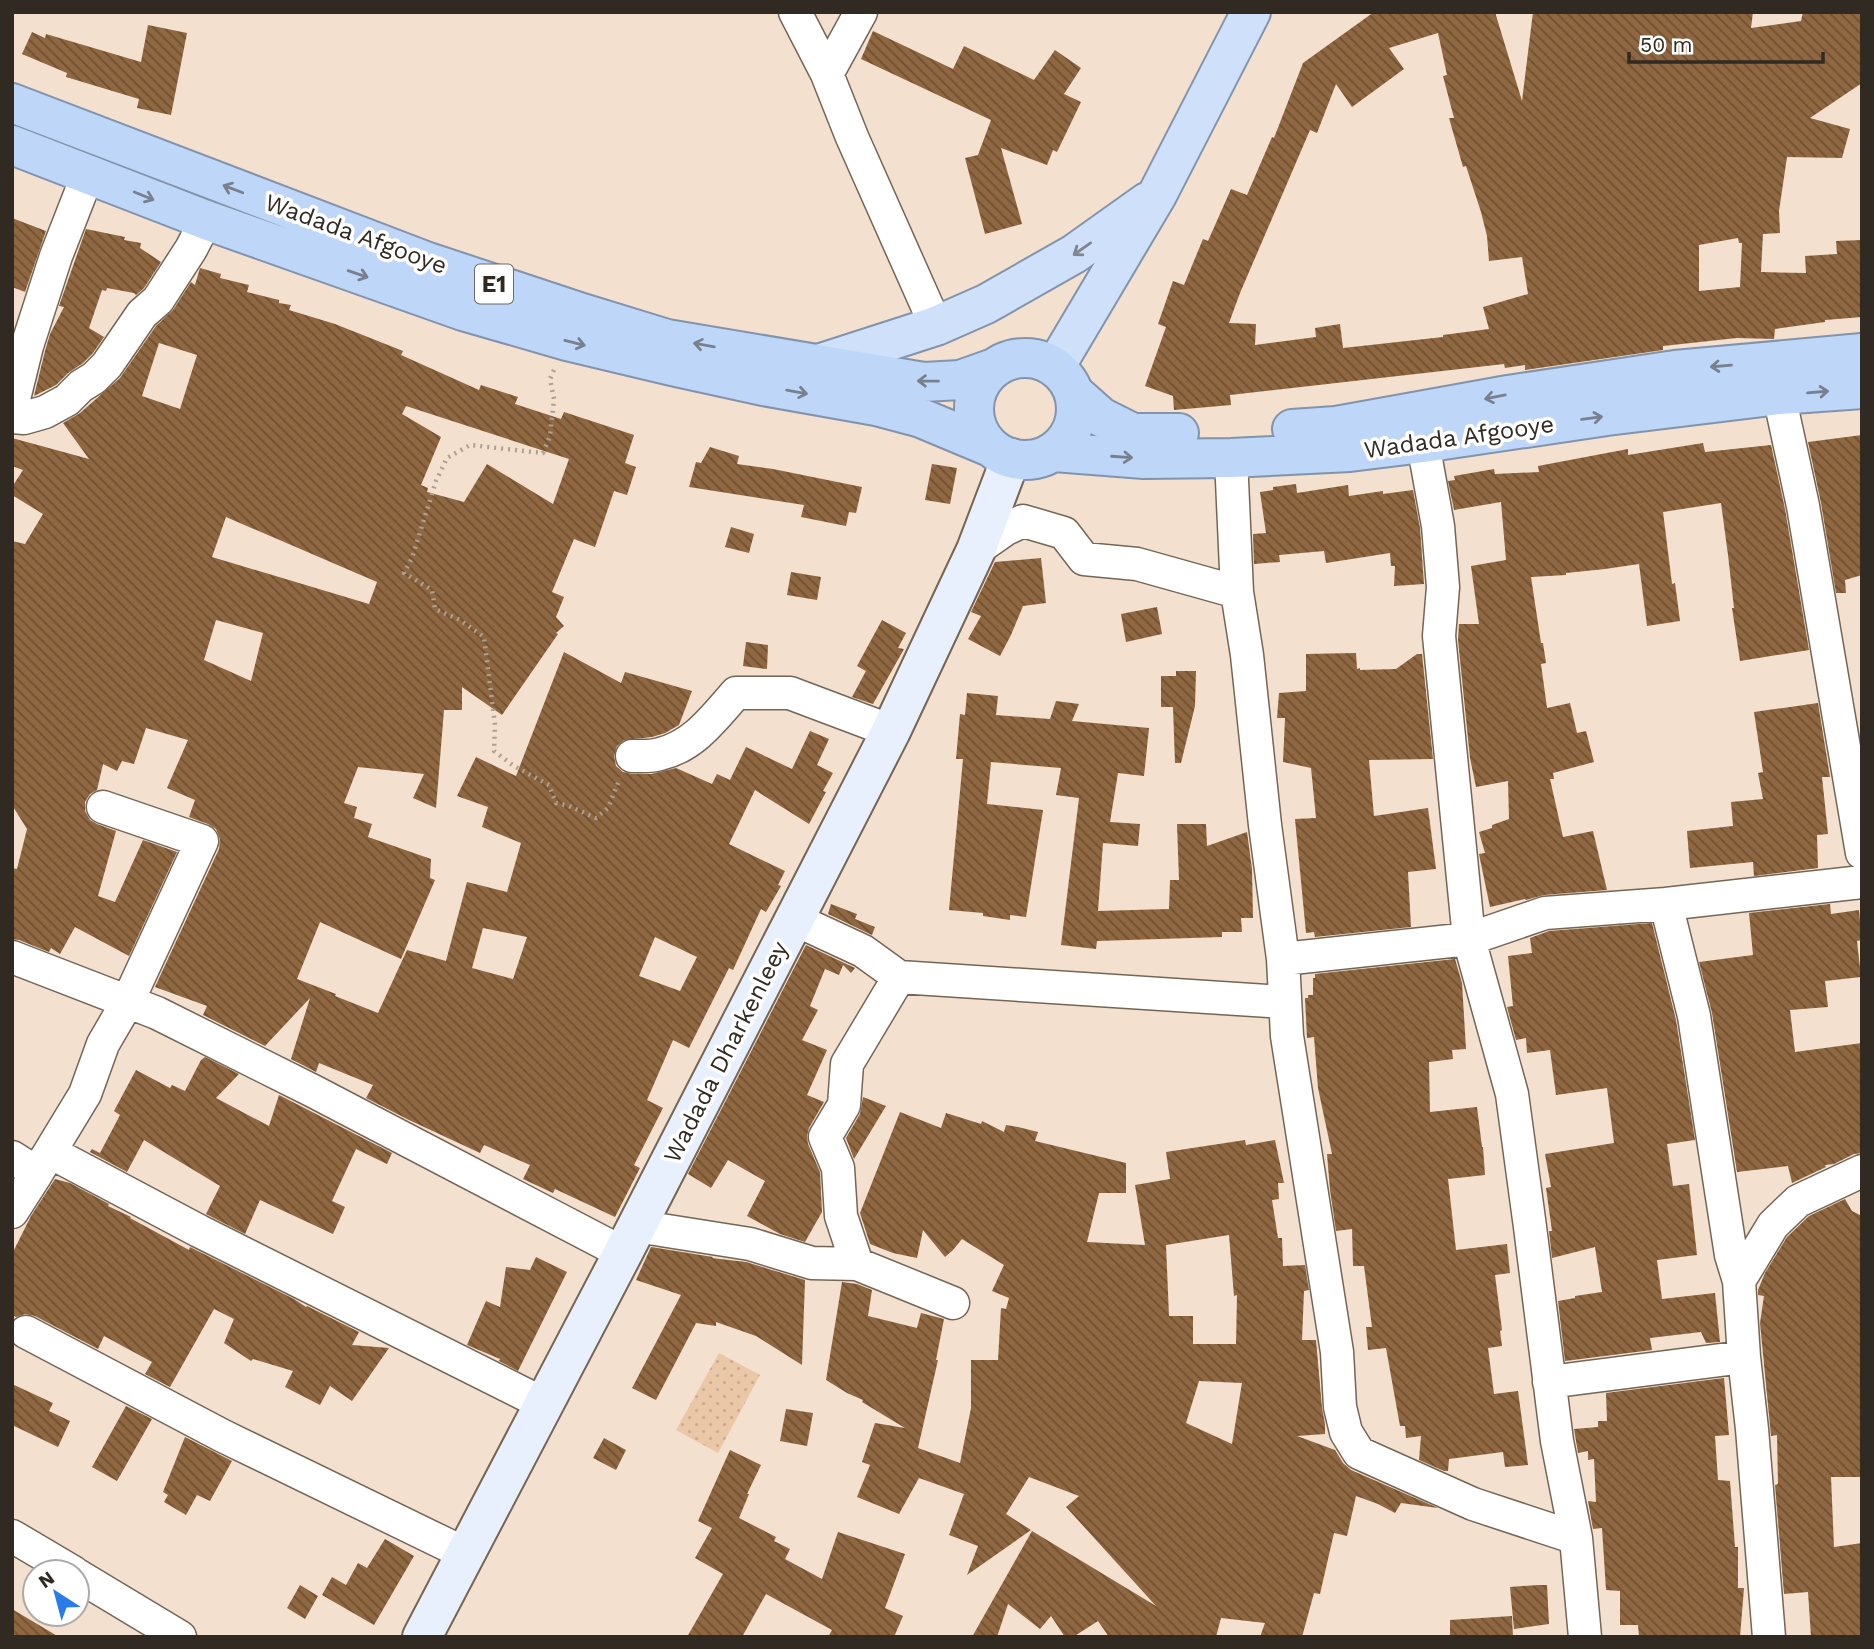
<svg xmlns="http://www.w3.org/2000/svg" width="1874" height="1649" font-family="'Work Sans',sans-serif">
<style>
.park{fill:url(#park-dots)}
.building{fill:url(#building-back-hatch);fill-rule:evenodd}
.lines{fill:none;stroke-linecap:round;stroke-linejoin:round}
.minor-casing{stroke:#756556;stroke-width:35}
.secondary-casing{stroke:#756556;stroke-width:42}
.primary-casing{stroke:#8293ac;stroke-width:42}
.trunk-casing{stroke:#8293ac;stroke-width:42}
.path{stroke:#aea092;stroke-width:4.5;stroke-dasharray:2 5;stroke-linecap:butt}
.minor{stroke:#fff;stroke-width:32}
.secondary{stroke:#e7f0fc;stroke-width:38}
.primary{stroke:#cee0fa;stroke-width:38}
.trunk{stroke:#bed6f8;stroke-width:38}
.oneway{stroke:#78808e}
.oneway2{stroke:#80858e}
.labels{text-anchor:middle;stroke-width:7;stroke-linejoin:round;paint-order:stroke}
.shield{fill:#fff;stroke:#6f6a65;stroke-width:2}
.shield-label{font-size:23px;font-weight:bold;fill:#312a23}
.street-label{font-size:24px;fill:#312a23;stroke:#fff}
</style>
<defs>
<pattern id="park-dots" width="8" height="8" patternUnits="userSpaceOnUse" patternTransform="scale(1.75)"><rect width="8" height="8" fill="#eac7a7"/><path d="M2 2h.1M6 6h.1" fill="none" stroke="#c9ab8f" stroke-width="1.8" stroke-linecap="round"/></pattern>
<pattern id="building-back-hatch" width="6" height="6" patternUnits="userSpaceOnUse" patternTransform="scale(1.75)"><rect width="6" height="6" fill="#8f6740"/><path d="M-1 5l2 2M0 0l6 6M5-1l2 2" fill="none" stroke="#6f5032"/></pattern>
</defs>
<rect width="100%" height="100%" fill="#f3e0cf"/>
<!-- park -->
<path class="park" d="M719 1353 760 1375 718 1453 676 1430Z"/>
<!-- building -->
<path class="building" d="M1374 12H1495L1522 101 1533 12H1753L1751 28 1801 21 1803 12H1862V83L1810 118 1850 129 1842 158 1787 157 1779 211 1780 233 1763 234 1761 272 1806 273 1805 256 1837 254 1836 241 1862 240V317L1825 320V322L1775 329 1774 339 1737 338 1663 346V350L1525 370V365L1505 368 1504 364 1230 395 1231 405 1174 410 1173 396 1145 386 1166 327 1158 324 1173 281 1184 285 1203 239 1208 241 1231 189 1247 195 1272 137 1274 138 1303 63ZM1438 33 1447 75 1443 76 1454 118H1449L1463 167 1466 166 1481 212 1487 236 1489 261 1522 257 1528 294 1483 307 1489 329 1443 335V337L1343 348 1340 324 1315 328 1316 337 1255 345 1256 324 1229 323 1240 293 1310 130 1317 133 1336 84 1352 107 1404 69 1389 48ZM1738 238 1739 243H1742L1740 287 1699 291V245Z
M148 25 187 33 171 115 137 108 139 99 66 77 67 73 22 54 32 32 45 38 46 34 141 62Z
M873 31 953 69 964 46 1034 80 1055 50 1081 68 1064 94 1081 102 1057 152 1053 150 1047 165 1001 148 1022 224 985 234 965 158 978 155 991 120 861 59Z
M12 218 46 231 25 292 12 287Z
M86 229 125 237 124 240 141 243 140 248 161 262 144 288 136 295 134 293 107 288 106 291 102 290 89 328 104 337 93 353 83 363 68 373 56 385 34 396 45 351 50 334 64 307 59 306Z
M200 268 221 274 220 278 249 285 247 292 279 300V303L291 305 289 310 335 324 403 351 401 355 479 390 481 385 518 397 515 404 561 419 564 412 634 435 625 463 636 467 627 495 614 491 595 547 574 539 552 592 564 597 556 617 564 626 556 633 558 634 502 715 462 687V710H444L436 808 413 798 424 774 358 767 344 803 357 807 354 818 372 824 368 837 431 859 430 878 435 880 401 959 320 922 297 979 336 994 335 996 378 1013 407 950 446 961 467 882 507 892 521 843 482 827 488 807 457 796 476 757 516 776 564 652 621 683 625 672 692 691 679 725 665 733 652 737 624 740 617 746 614 756 616 766 623 772 632 774H651L676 768 712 784 717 774 730 780 746 747 792 769 810 731 829 739 817 765 833 773 823 791 826 792 809 824 755 790 729 844 785 871 778 885 781 886 766 912 761 909 733 970 729 968 689 1048 673 1040 647 1100 663 1108 634 1165 640 1168 615 1217 555 1189 553 1193 523 1179 530 1165 484 1145 480 1153 409 1120 366 1098 373 1085 319 1063 316 1072 291 1059 310 998 265 1046 203 1015 207 1006 155 987 219 849 220 839 216 829 208 824 189 817 195 800 167 788 188 740 146 728 134 764 122 761 117 771 103 764 97 790 90 794 85 802V811L90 820 97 824 116 831 98 896 115 902 143 840 177 852 129 956 75 927 60 954 51 948 49 952 19 940 12 939V868L17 869 27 829 12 805V541L25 544 43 514 12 495V487L23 470 12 466V438L89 459 63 423 80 413 120 378 156 326 173 310 191 282 195 285ZM159 343 197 355 180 409 142 396ZM406 406 569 459 553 504 487 464 464 502 427 492 428 488 421 485 441 437 402 414ZM226 517 377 582 369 604 212 557ZM216 620 263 633 251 681 204 660ZM483 928 527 937 513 979 472 968ZM655 937 697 957 680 991 639 976Z
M1862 435V575L1845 580 1846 593H1836L1821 503 1808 442Z
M1703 443 1705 452 1771 445 1785 509 1809 650 1740 661 1732 608H1734L1728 555 1721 503 1663 512 1672 584 1675 583 1680 621 1647 626 1639 564 1605 569 1566 573V575L1531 577 1541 643H1543L1546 663 1541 664 1547 708 1570 703 1577 733 1586 731 1594 762 1553 773 1554 779H1550L1563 837 1593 831 1607 890 1544 895 1526 900 1525 899 1490 907 1480 859 1479 854 1485 853 1479 832 1492 828V825L1509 819 1508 781 1476 787 1470 758 1458 640 1459 624H1479L1471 566 1506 560 1501 502 1454 510 1448 481 1455 480 1454 476 1494 469 1495 474 1539 472 1538 466 1628 449V455Z
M710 447 739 456 737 464 773 469 862 487 856 513 849 512 846 526 801 517 804 505 689 487 696 462 701 463Z
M932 464 957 468 950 504 925 500Z
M1296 484 1297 493 1348 485 1349 496 1383 491V494L1413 490 1420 528 1424 584 1394 586 1395 566H1391L1390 553 1326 563 1324 551 1279 555 1280 562 1254 564 1253 534 1266 533 1260 492 1273 490V487Z
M731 527 754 534 749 553 725 547Z
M1041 558 1046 603 1023 606 1011 635 1000 656 968 639 981 616 971 612 995 562Z
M791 572 821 577 817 600 787 595Z
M1157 607 1162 634 1126 642 1121 614Z
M882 620 906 633 898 648 904 649 873 704 852 697 866 671 857 666Z
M746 642 768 645 767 669 743 666Z
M1356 653 1357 669 1360 668V670L1396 669 1417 654H1422L1433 759 1369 760 1374 816 1428 808 1436 869 1408 872 1411 927 1315 937 1314 932 1306 933 1295 819 1316 818 1311 768 1283 762 1285 718H1277L1279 693 1306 691V654Z
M1176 671H1196L1195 706 1181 763H1175L1173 707H1161V676H1176Z
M967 693 998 696 996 715 1050 719 1056 701 1079 704 1072 721 1149 728 1144 776 1118 773 1110 822 1140 824 1138 846 1103 843 1098 911 1169 909 1170 880H1179L1177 824H1206L1207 846 1247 832 1252 869 1253 918H1241L1242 932H1222V937L1097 941 1096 949 1061 945 1079 798 1056 795 1061 768 991 762 987 804 1043 810 1026 917 1010 915V920L983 916V913L949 910 963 759H956L960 714 965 715Z
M1818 703 1830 777H1822L1828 834 1817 835 1818 868 1754 876 1753 862 1690 868 1687 831 1733 826 1731 802 1763 799 1758 773 1763 772 1754 712Z
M831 904 857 914 855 919 875 927 872 935 828 914Z
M1830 904 1831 914 1859 910 1862 940 1857 941 1861 977 1825 981 1828 1007 1790 1010 1795 1052 1862 1043V1153L1854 1154 1834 1164 1825 1165 1826 1167 1792 1183 1788 1166 1737 1172 1712 1013 1699 962 1753 955 1749 913Z
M1652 923 1676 1020 1695 1140 1667 1144 1673 1186 1689 1184 1697 1255 1657 1260 1662 1299 1715 1293 1720 1342 1706 1343 1701 1332 1650 1338 1652 1350 1565 1361 1558 1301 1575 1298V1296L1602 1292 1595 1247 1552 1258 1549 1231H1552L1546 1188 1551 1187 1545 1154 1614 1143 1607 1088 1556 1095 1550 1050 1527 1053 1526 1038 1516 1040 1507 1007 1513 1006 1508 956 1532 953 1530 938 1549 931Z
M806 945 855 968 851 973 843 965 839 975 825 969 810 1006 818 1010 802 1040 827 1050 807 1095 824 1102 809 1128 807 1136 808 1144 820 1172 822 1212 805 1242 780 1234 747 1216 765 1181 728 1160 711 1188 688 1174Z
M1455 959 1462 983 1466 1049 1452 1050 1453 1059 1429 1062 1430 1112 1477 1107 1482 1147H1483L1485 1175 1448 1179 1456 1250 1507 1244 1510 1273 1495 1275 1502 1330 1500 1331 1502 1346 1488 1348 1494 1394 1518 1391 1528 1465 1505 1467 1503 1452 1449 1459 1448 1471H1444L1419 1460 1421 1436 1406 1438 1405 1426H1400L1386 1348 1368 1350 1366 1327H1372L1364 1266H1353L1352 1229 1336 1231 1330 1190 1327 1154H1332L1318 1088 1314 1037 1307 1038 1305 998H1308V995H1313V978H1315V974Z
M205 1057 239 1074 216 1098 269 1126 279 1095 392 1153 387 1164 356 1149 332 1201 345 1207 333 1234 260 1200 245 1234 206 1214 220 1186 144 1140 127 1172 90 1152 92 1149 100 1153 120 1115 114 1111 136 1070 170 1088 172 1085 185 1091 201 1060Z
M863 1097 886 1106 854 1159 846 1138 860 1114Z
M900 1112 941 1128 946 1113 981 1124 982 1121 1004 1132 1006 1125 1018 1127 1038 1132 1035 1141 1126 1163V1193H1099L1087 1242 1145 1245 1135 1185 1170 1179 1166 1152 1245 1140 1246 1145 1275 1140 1284 1183H1278L1279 1199 1272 1200 1278 1238H1282L1283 1266 1305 1265 1309 1290 1304 1291 1302 1340H1316L1322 1408 1325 1424V1434L1297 1436 1335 1450 1343 1463 1351 1470 1438 1508 1401 1503 1395 1513 1378 1504 1356 1496 1347 1536 1334 1533 1320 1594 1314 1593 1302 1637H1260L1265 1623 1221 1618 1216 1637H1109L1098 1621 1073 1637H1065L1051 1616 1040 1629 1008 1604 997 1637H972L1032 1531 1156 1606 1066 1507 1079 1496 1029 1477 1006 1514 1031 1530 967 1575 978 1546 949 1535 964 1494 919 1478 899 1514 857 1497 870 1465 862 1462 875 1423 905 1428 862 1402 863 1400 847 1393 826 1380 842 1282 857 1284 872 1290 868 1316 917 1328 921 1313 944 1319 936 1360H938L918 1448 960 1463 971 1408V1360H998L1001 1308 1006 1309 1009 1298 992 1291 1004 1265 962 1239 953 1250 945 1257 923 1230 917 1258 893 1253 870 1244 860 1213ZM1229 1235 1234 1296 1237 1295 1236 1344H1193V1316H1169L1166 1245ZM1199 1381 1242 1383 1232 1444 1186 1423Z
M55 1179 70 1183 109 1204 108 1206 131 1217 130 1218 189 1250 190 1247 294 1299 306 1307 307 1306 359 1332 352 1345 389 1348 352 1401 330 1386 320 1405 285 1387 293 1371 253 1359 251 1361 224 1343 234 1319 214 1309 170 1387 145 1374 152 1362 104 1336 98 1349 35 1316 25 1314 16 1317 12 1315V1254L31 1216Z
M1845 1199 1852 1211 1862 1216V1477H1831L1834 1547 1862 1543V1637H1811L1808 1592 1784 1594 1775 1485 1778 1484 1777 1435 1771 1436 1760 1323 1764 1296 1758 1295V1290L1765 1273 1787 1237 1809 1216Z
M651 1247 713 1257 712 1258 746 1262 805 1280 802 1365 756 1336 716 1322V1326L696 1323 656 1400 632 1388 681 1295 636 1280Z
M536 1257 567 1272 518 1371 499 1361 500 1359 467 1345 486 1301 500 1307 506 1267 530 1270Z
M1724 1378 1729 1435 1715 1436 1718 1480 1730 1481 1735 1547H1738V1588H1744L1740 1637H1639L1638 1625H1620V1591L1606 1590 1602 1528 1593 1529 1588 1501 1596 1502 1594 1459 1588 1460V1451L1578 1453 1574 1429 1598 1427V1421H1607L1606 1393Z
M12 1384 53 1403 49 1411 70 1421 58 1447 12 1425Z
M126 1406 152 1419 117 1481 92 1467Z
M786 1409 813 1413 807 1446 780 1441Z
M185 1437 232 1461 210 1501 197 1495 186 1515 164 1502 168 1495 163 1492Z
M604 1438 626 1450 616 1470 593 1458Z
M730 1450 761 1465 747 1494H749L739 1518 776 1537 774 1541 790 1549 785 1559 822 1579 838 1532 905 1554 885 1608 903 1616 894 1637H828L832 1630 766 1594 742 1637H687L723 1574 695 1558 712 1528 698 1521Z
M385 1539 414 1556 374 1625 322 1595 332 1577 346 1585 358 1563 367 1568Z
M300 1585 318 1596 305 1619 287 1608Z
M1538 1585H1547L1549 1624 1514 1629 1510 1587Z
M12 1609 59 1637H12Z
M1512 1616 1513 1637H1450V1620Z"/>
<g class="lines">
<defs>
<path id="minor" d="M795 12 827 74 852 137 936 326
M827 74 861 12
M1779 395 1803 506 1862 853
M12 407 27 346 56 256 88 174
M12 417 24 418 45 412 67 400 81 386 94 378 107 365 142 314 158 300 191 249 206 220
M1423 443 1438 526 1443 587 1439 636 1469 939 1512 1094 1530 1227 1557 1441 1576 1538 1585 1637
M1231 458 1237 592 1247 655 1265 825 1283 959 1287 1036 1337 1352 1340 1407 1346 1432 1359 1453 1473 1504 1576 1538
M976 550 1006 529 1023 521 1064 533 1084 559 1137 564 1237 592
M632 756C641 756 651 757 660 754 694 746 714 718 736 693H790L891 731
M794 919 863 951 899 977 1284 1002
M12 957 157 1013 313 1091 623 1253
M1283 959 1469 939 1545 913 1666 904
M50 1152 199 1231 544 1404
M12 1157 37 1173 12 1212
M37 1173 85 1094 103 1044 128 1001 202 841 103 807
M636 1226 750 1244 812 1263 857 1264 953 1303
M857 1264 841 1216 838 1168 825 1137 844 1105 847 1064 899 977
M1739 1281 1773 1225 1798 1201 1862 1171
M26 1332 223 1436 466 1554
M1549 1382 1744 1357
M12 1536 73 1572
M77 1575 180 1637
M1769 1637 1752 1429 1744 1357 1739 1281 1731 1255 1694 1016 1666 904 1862 882"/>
<path id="secondary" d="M422 1637 623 1253 891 731 976 550 1011 458"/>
<path id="primary" d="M815 365 936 326 986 304 1074 254 1147 202
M1055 367 1157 195 1251 12"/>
<path id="trunk" d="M12 103 428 262 579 312 667 339 924 382 960 380 994 368
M12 145 206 220 463 311 567 341 672 366 763 386 876 406 921 418 988 446
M974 409a51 51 0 1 1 102 0a51 51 0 1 1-102 0Z
M1074 393 1101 417 1133 433H1179
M1292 429 1336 426 1508 395 1675 370 1862 353
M1054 452 1144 459 1231 458 1350 452 1423 443 1607 416 1779 395 1862 389"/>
</defs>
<!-- minor casing -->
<use href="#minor" class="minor-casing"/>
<!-- secondary casing -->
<use href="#secondary" class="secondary-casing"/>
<!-- primary casing -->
<use href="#primary" class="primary-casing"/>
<!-- trunk casing -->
<use href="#trunk" class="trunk-casing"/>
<!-- path -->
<path class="path" d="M554 370 550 379 554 399 550 436 543 453 470 445 447 458 436 481 412 558 404 573 432 590 435 609 460 620 484 637 495 725 494 751 514 766 549 785 556 803 569 806 596 818 608 808 620 778"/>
<!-- minor -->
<use href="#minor" class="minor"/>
<!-- secondary -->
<use href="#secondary" class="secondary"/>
<!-- primary -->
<use href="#primary" class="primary"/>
<!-- trunk -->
<use href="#trunk" class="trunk"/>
</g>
<!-- one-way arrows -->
<defs><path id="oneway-shaft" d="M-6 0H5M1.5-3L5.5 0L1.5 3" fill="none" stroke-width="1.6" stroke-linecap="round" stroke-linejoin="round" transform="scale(1.75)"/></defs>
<g class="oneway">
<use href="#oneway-shaft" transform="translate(233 189) rotate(-159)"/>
<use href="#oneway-shaft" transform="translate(144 196) rotate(22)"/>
<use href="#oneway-shaft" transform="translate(358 274) rotate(19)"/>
<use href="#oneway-shaft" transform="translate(575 343) rotate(14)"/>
<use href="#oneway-shaft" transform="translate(704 345) rotate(-170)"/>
<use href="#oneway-shaft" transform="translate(1721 366) rotate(175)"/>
<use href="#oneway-shaft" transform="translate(928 381) rotate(-179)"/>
<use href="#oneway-shaft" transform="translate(797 392) rotate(10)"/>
<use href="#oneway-shaft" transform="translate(1818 392) rotate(-5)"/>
<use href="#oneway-shaft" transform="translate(1495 397) rotate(169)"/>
<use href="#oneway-shaft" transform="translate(1592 418) rotate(-8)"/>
<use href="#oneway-shaft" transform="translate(1122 457) rotate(4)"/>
</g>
<use class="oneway2" href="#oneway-shaft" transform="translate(1082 249) rotate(145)"/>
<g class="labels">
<!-- shield labels -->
<rect class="shield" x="475" y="264.5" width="38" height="39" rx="5"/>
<g class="shield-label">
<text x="494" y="292">E1</text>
</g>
<!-- street labels -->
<g class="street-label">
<text transform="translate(356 234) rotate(20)" y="8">Wadada Afgooye</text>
<text transform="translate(1459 437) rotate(-8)" y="8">Wadada Afgooye</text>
<text transform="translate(726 1052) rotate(-63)" y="8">Wadada Dharkenleey</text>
</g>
</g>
<!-- border -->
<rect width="1874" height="1649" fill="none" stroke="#312a23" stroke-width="28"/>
<!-- north arrow -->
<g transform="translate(56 1593) rotate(324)"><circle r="33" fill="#ffffff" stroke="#adaaa7" stroke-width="2"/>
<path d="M0-5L12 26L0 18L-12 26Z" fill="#297ce7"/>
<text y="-10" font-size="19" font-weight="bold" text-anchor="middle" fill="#312a23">N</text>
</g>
<!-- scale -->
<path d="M1629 52v10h194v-10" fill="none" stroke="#312a23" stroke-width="3.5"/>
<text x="1640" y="52" font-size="21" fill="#312a23" stroke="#ffffff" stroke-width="5" paint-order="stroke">50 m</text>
</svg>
